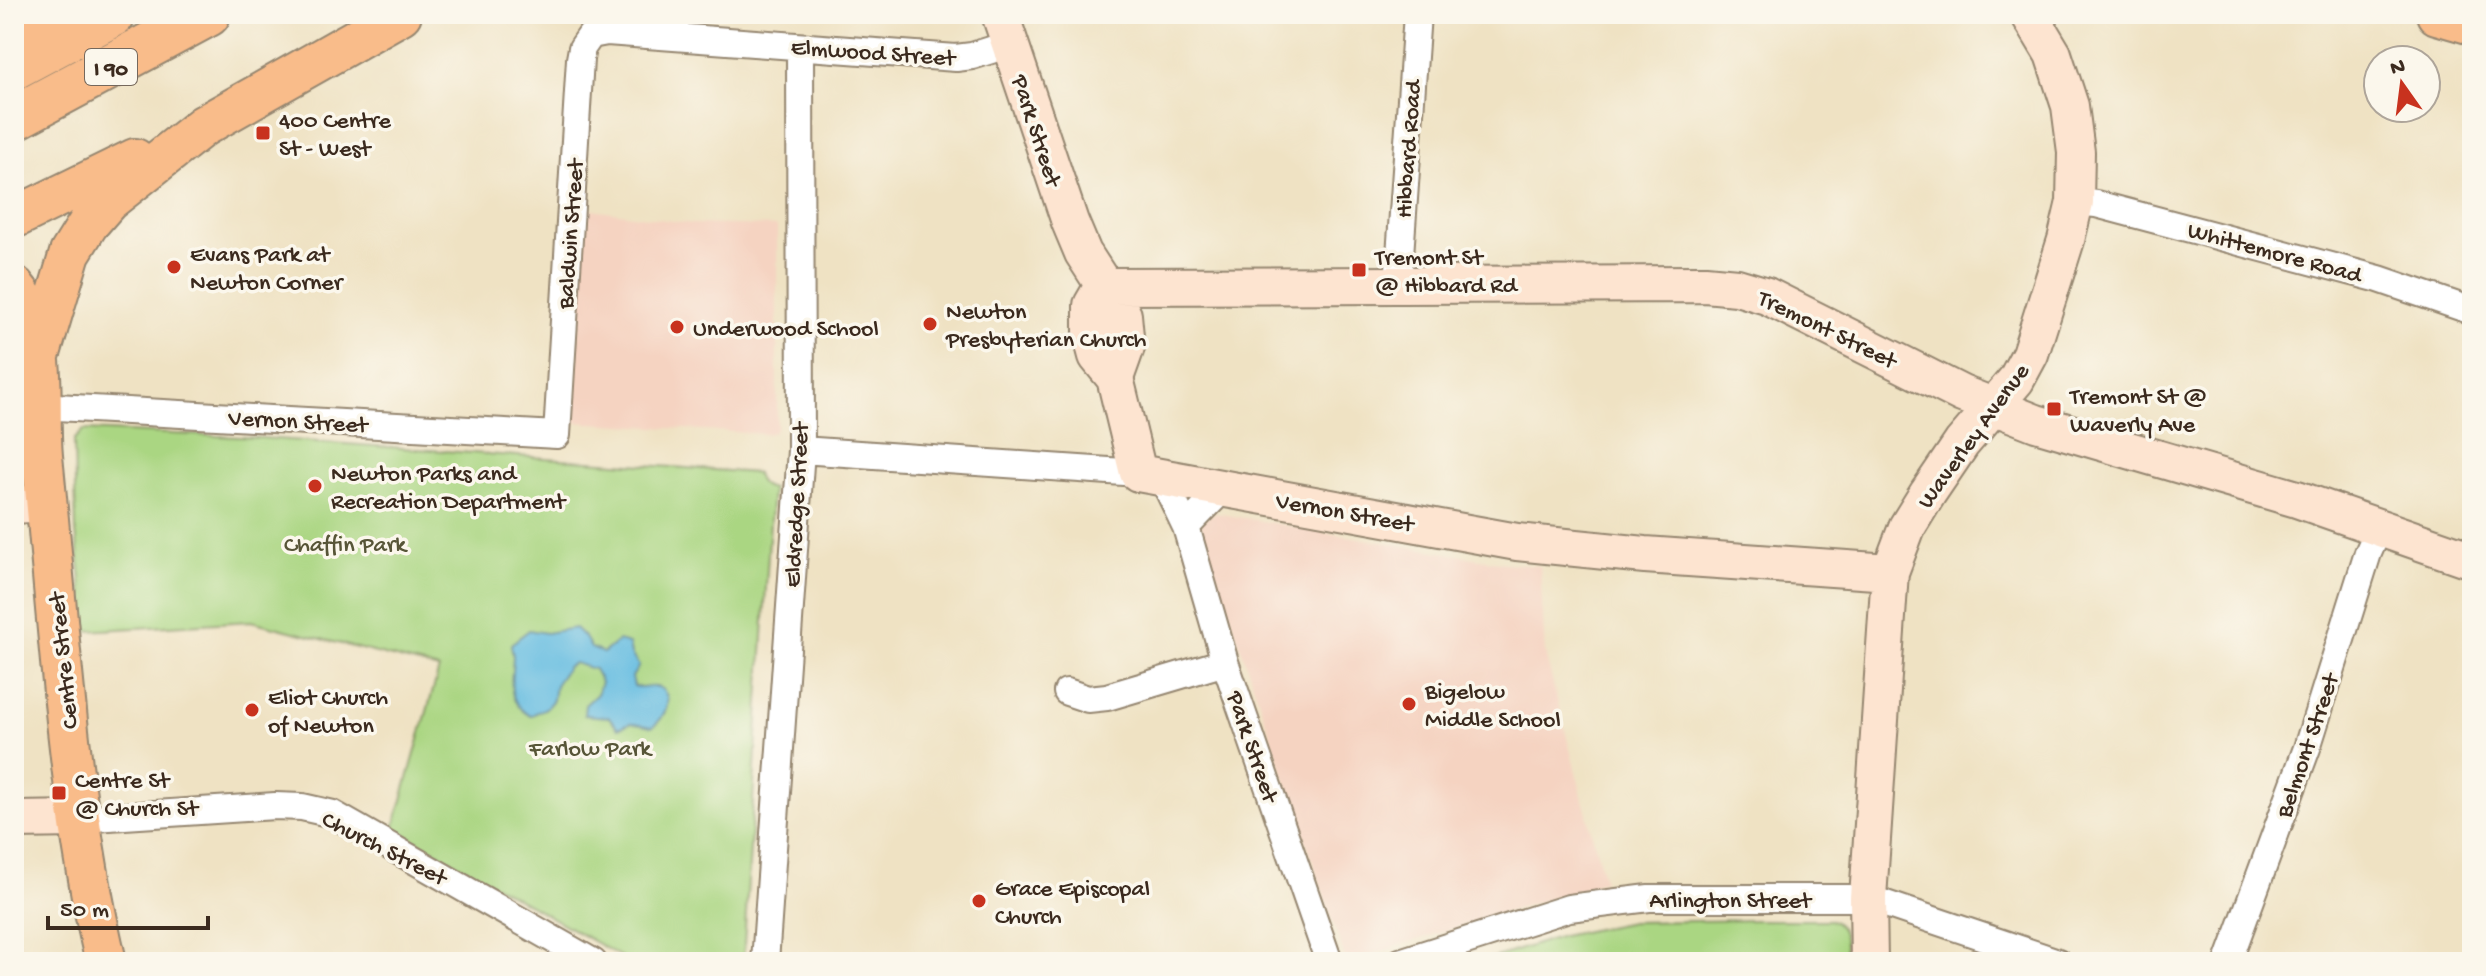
<svg xmlns="http://www.w3.org/2000/svg" width="2486" height="976" font-family="'Gochi Hand',sans-serif">
<style>
.built{fill:#f5d3c1}
.green{fill:#aad682;stroke:#728050;stroke-width:2}
.water{fill:#64bce1;stroke:#507380;stroke-width:2}
.lines{fill:none;stroke-linecap:round;stroke-linejoin:round}
.street-casing{stroke:#958670;stroke-width:30}
.secondary-casing{stroke:#958670;stroke-width:40}
.primary-casing{stroke:#958670;stroke-width:44}
.highway-casing{stroke:#958670;stroke-width:48}
.street{stroke:#fff;stroke-width:26}
.secondary{stroke:#fde4d0;stroke-width:36}
.primary{stroke:#f9bc8a;stroke-width:40}
.highway{stroke:#f9bc8a;stroke-width:44}
.poi-dot{fill:#c8321e;stroke:#fbf7ec;stroke-width:3}
.labels{text-anchor:middle;stroke-width:7;stroke-linejoin:round;paint-order:stroke}
.shield{fill:#fbf7ec;stroke:#75685c;stroke-width:2}
.shield-label{font-size:22px;font-weight:bold;fill:#3b2a1e}
.street-label{font-size:24px;fill:#3b2a1e;stroke:#fbf7ec}
.poi-label{font-size:24px;fill:#3b2a1e;stroke:#fbf7ec;text-anchor:start}
.park-label{font-size:24px;fill:#575537;stroke:#fbf7ec}
</style>
<rect width="100%" height="100%" fill="#fbf7ec"/>
<filter id="ink" filterUnits="userSpaceOnUse"><feTurbulence type="fractalNoise" baseFrequency=".0125" numOctaves="2"/><feDisplacementMap in="SourceGraphic" scale="16" xChannelSelector="R" yChannelSelector="G"/><feConvolveMatrix kernelMatrix="1 2 1 2 8 2 1 2 1" color-interpolation-filters="sRGB"/></filter>
<filter id="wash" filterUnits="userSpaceOnUse"><feTurbulence type="fractalNoise" baseFrequency=".006" numOctaves="4" result="noise"/><feDisplacementMap in="SourceGraphic" scale="32" xChannelSelector="R" yChannelSelector="G"/><feGaussianBlur stdDeviation="1.8" result="paint"/><feColorMatrix in="noise" values="0 0 0 0 0 0 0 0 0 0 0 0 0 0 0 0 0 1.4 0 .05"/><feComposite in="paint" operator="in"/></filter>
<g filter="url(#wash)">
<rect width="100%" height="100%" fill="#efe2c3"/>
<!-- built -->
<path class="built" d="M585 208 693 224 777 226V427L774 432 766 434 573 422Z
M1215 513 1503 563 1540 566 1545 653 1604 880 1581 891 1531 904 1357 959 1350 960 1344 955 1202 532 1201 521Z"/>
<!-- green -->
<path class="green" d="M84 430 262 438 756 473C758 483 763 487 772 489L743 962H630L394 828 439 669 251 621 86 631 76 531 74 440Z
M1760 920H1831C1847 926 1845 947 1846 962H1481L1562 936 1631 922Z"/>
<!-- water -->
<path class="water" d="M575 628 586 639 591 648 603 653 618 641 629 644 631 654 639 666 632 677 634 686C642 689 653 684 660 688 676 698 663 720 652 727L630 723 618 728 609 717 584 715 585 705 597 694 601 682 594 669 574 663 568 666 555 685 553 700 546 708 530 716C505 701 512 681 513 657 513 653 511 648 511 644L529 630 546 633Z"/>
</g>
<g filter="url(#ink)">
<g class="lines">
<defs>
<path id="street" d="M2075 202 2096 204 2379 279 2472 311
M1398 284 1417 14
M39 406 557 435 580 59 582 48 591 35 607 32 956 58 972 56 1010 44
M801 450 1138 473
M1162 477 1186 527 1225 662 1329 962
M1186 527 1223 489
M1067 692 1088 699 1107 697 1225 662
M79 819 275 806 302 807 333 814 593 962
M765 962 801 450 800 47
M1400 962 1569 908 1649 898H1868L2058 962
M2228 962 2307 748 2368 553 2379 528"/>
<path id="secondary" d="M1000 14 1070 222 1083 253 1123 315 1126 347 1115 378
M1103 286 1705 284 1737 287 1767 296 1962 394 2036 423 2297 499 2472 560
M1103 286 1092 305V337L1097 356 1115 378 1138 473 1517 542 1645 555 1890 572
M14 505 47 503
M14 820 79 819
M1869 962 1868 898 1890 572 1907 527 1928 493 1962 443 2016 380 2030 354 2066 240 2075 202 2076 152 2070 106 2053 54 2029 14"/>
<path id="primary" d="M2437 14 2472 24
M14 218 135 159
M14 286C31 305 34 329 38 353 43 385 39 423 42 456 59 625 67 796 106 962
M41 350 70 253 88 224 108 201 203 126 401 14"/>
<path id="highway" d="M14 25 35 14
M14 67 113 14
M14 118 208 14"/>
</defs>
<!-- street casing -->
<use href="#street" class="street-casing"/>
<!-- secondary casing -->
<use href="#secondary" class="secondary-casing"/>
<!-- primary casing -->
<use href="#primary" class="primary-casing"/>
<!-- highway casing -->
<use href="#highway" class="highway-casing"/>
<!-- street -->
<use href="#street" class="street"/>
<!-- secondary -->
<use href="#secondary" class="secondary"/>
<!-- primary -->
<use href="#primary" class="primary"/>
<!-- highway -->
<use href="#highway" class="highway"/>
</g>
</g>
<!-- markers -->
<g class="poi-dot">
<rect x="255" y="125" width="16" height="16" rx="4"/>
<circle cx="174" cy="267" r="8"/>
<rect x="1351" y="262" width="16" height="16" rx="4"/>
<circle cx="930" cy="324" r="8"/>
<circle cx="677" cy="327" r="8"/>
<rect x="2046" y="401" width="16" height="16" rx="4"/>
<circle cx="315" cy="486" r="8"/>
<circle cx="1409" cy="704" r="8"/>
<circle cx="252" cy="710" r="8"/>
<rect x="51" y="785" width="16" height="16" rx="4"/>
<circle cx="979" cy="901" r="8"/>
</g>
<g class="labels">
<!-- shield labels -->
<rect class="shield" x="85" y="49" width="52" height="36" rx="6"/>
<g class="shield-label">
<text x="111" y="75">I 90</text>
</g>
<!-- street labels -->
<g class="street-label">
<text transform="translate(873 51) rotate(4)" y="8">Elmwood Street</text>
<text transform="translate(1038 130) rotate(72)" y="8">Park Street</text>
<text transform="translate(1407 149) rotate(-86)" y="8">Hibbard Road</text>
<text transform="translate(569 234) rotate(-86)" y="8">Baldwin Street</text>
<text transform="translate(2275 251) rotate(15)" y="8">Whittemore Road</text>
<text transform="translate(1828 328) rotate(26)" y="8">Tremont Street</text>
<text transform="translate(298 420) rotate(3)" y="8">Vernon Street</text>
<text transform="translate(1972 435) rotate(-54)" y="8">Waverley Avenue</text>
<text transform="translate(795 505) rotate(-87)" y="8">Eldredge Street</text>
<text transform="translate(1345 511) rotate(10)" y="8">Vernon Street</text>
<text transform="translate(62 661) rotate(-96)" y="8">Centre Street</text>
<text transform="translate(2306 745) rotate(-71)" y="8">Belmont Street</text>
<text transform="translate(1254 746) rotate(71)" y="8">Park Street</text>
<text transform="translate(385 847) rotate(27)" y="8">Church Street</text>
<text x="1730" y="907">Arlington Street</text>
</g>
<!-- poi labels -->
<g class="poi-label">
<text x="279" y="127">400 Centre<tspan x="279" dy="28">St - West</tspan></text>
<text x="190" y="261">Evans Park at<tspan x="190" dy="28">Newton Corner</tspan></text>
<text x="1375" y="264">Tremont St<tspan x="1375" dy="28">@ Hibbard Rd</tspan></text>
<text x="946" y="318">Newton<tspan x="946" dy="28">Presbyterian Church</tspan></text>
<text x="693" y="335">Underwood School</text>
<text x="2070" y="403">Tremont St @<tspan x="2070" dy="28">Waverly Ave</tspan></text>
<text x="331" y="480">Newton Parks and<tspan x="331" dy="28">Recreation Department</tspan></text>
<text x="1425" y="698">Bigelow<tspan x="1425" dy="28">Middle School</tspan></text>
<text x="268" y="704">Eliot Church<tspan x="268" dy="28">of Newton</tspan></text>
<text x="75" y="787">Centre St<tspan x="75" dy="28">@ Church St</tspan></text>
<text x="995" y="895">Grace Episcopal<tspan x="995" dy="28">Church</tspan></text>
</g>
<!-- park labels -->
<g class="park-label">
<text x="345" y="551">Chaffin Park</text>
<text x="590" y="755">Farlow Park</text>
</g>
</g>
<!-- margin -->
<rect width="2486" height="976" fill="none" stroke="#fbf7ec" stroke-width="48"/>
<!-- north arrow -->
<g transform="translate(2402 84) rotate(346)"><circle r="38" fill="#fbf7ec" stroke="#aea59a" stroke-width="2"/>
<path d="M0-6L14 30L0 20L-14 30Z" fill="#c8321e"/>
<text y="-12" font-size="22" font-weight="bold" text-anchor="middle" fill="#3b2a1e">N</text>
</g>
<!-- scale -->
<path d="M48 916v12h160v-12" fill="none" stroke="#3b2a1e" stroke-width="4"/>
<text x="60" y="916" font-size="24" fill="#3b2a1e" stroke="#fbf7ec" stroke-width="6" paint-order="stroke">50 m</text>
</svg>
